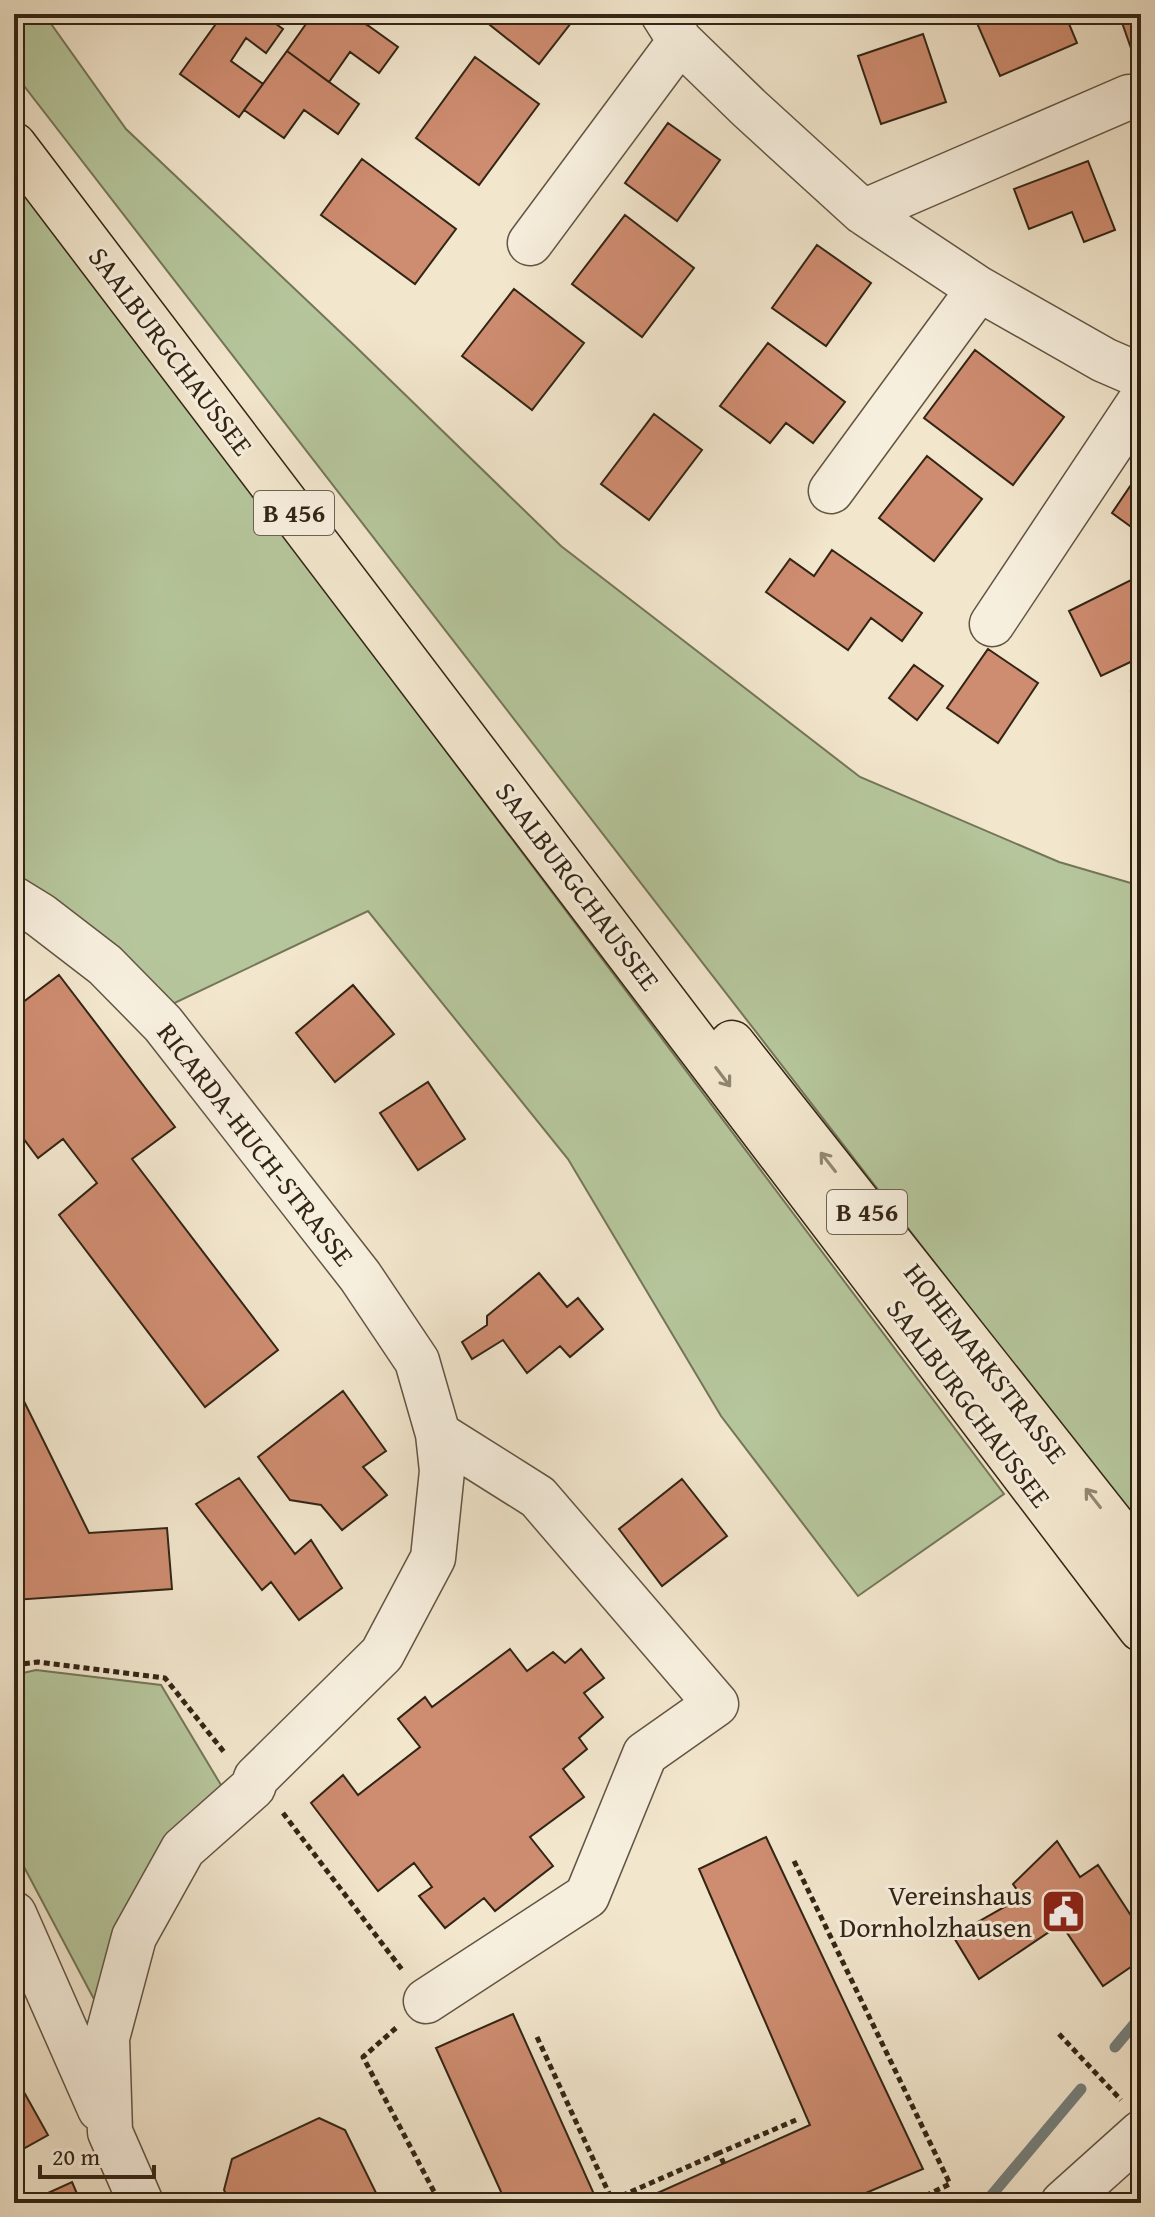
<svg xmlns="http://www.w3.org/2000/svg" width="1155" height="2217" font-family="'Gentium Book Plus',serif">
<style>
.green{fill:#b6c69c;stroke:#747658;stroke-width:2}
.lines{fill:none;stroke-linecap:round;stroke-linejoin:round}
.stream{stroke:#75807d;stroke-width:11}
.building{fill:#ce8c70;stroke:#322515;stroke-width:2}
.minor-casing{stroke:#625543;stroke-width:47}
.major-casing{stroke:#322515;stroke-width:47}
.path{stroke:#322515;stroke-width:5;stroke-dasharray:6 4;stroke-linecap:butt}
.minor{stroke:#f7efde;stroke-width:44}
.major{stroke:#f2e6cd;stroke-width:44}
.oneway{stroke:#928671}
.labels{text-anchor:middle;stroke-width:6;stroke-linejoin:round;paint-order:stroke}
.shield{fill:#f7efde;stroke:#6d6251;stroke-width:2}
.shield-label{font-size:26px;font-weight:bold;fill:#322515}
.street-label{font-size:28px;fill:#322515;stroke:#f7efde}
.poi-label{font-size:28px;fill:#322515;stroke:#f7efde;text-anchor:end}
</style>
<rect width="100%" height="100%" fill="#f2e6cd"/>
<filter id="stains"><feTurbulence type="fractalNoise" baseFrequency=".0025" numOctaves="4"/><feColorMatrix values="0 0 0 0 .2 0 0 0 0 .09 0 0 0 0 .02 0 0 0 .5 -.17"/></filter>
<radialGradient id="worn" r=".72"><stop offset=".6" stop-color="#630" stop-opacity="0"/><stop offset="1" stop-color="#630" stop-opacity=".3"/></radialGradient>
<!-- green -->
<path class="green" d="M14 14H44L126 129 355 346 561 546 860 777 1059 862 1141 886V1525L1013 1364 14 73Z
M14 176 1004 1494 858 1596 721 1416 568 1159 368 911 164 1008 14 878Z
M36 1670 161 1685 227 1795 96 2003 14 1848V1675Z"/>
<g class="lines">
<!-- stream -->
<path class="stream" d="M1115 2047 1141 2016
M985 2203 1081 2089"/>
</g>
<!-- building -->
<path class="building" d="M223 14H262L283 29 266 53 246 38 231 61 263 84 239 117 180 74Z
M313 14H352L398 47 379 73 350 52 329 82 287 51Z
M352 14H374L367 25Z
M499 14H578L539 64 490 25Z
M973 14H1065L1077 43 1000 76Z
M1119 14H1141V70L1139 71Z
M923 34 946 102 881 124 858 56Z
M287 51 359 104 338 134 304 110 284 138 244 110Z
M475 57 539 104 479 185 416 138Z
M668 123 720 160 677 221 625 183Z
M362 159 456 229 415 284 321 215Z
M1088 161 1115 230 1084 242 1072 212 1029 229 1014 189Z
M625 215 694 268 642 337 572 284Z
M817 245 871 283 826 346 772 308Z
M514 289 584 343 532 410 462 356Z
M768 343 845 402 813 443 786 423 770 443 720 406Z
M975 350 1064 417 1013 485 924 418Z
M654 414 702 450 649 520 601 484Z
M927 456 982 499 934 561 879 518Z
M1139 473 1141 475V534L1112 513Z
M832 550 922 613 902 641 871 618 848 650 766 592 790 559 814 576Z
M1141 575V657L1101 676 1069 611Z
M988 649 1038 683 998 743 947 708Z
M914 665 943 686 917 720 889 698Z
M1141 685V707L1131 691Z
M59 975 175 1127 132 1159 278 1350 205 1407 59 1215 97 1183 63 1139 38 1158 14 1126V1009Z
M353 985 394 1034 335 1082 296 1033Z
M428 1082 465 1139 418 1170 380 1113Z
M539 1273 567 1307 578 1298 603 1329 570 1357 560 1346 527 1373 503 1340 472 1359 462 1342 487 1325V1316Z
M14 1381 89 1533 167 1528 172 1589 14 1600Z
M343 1391 386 1451 363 1467 387 1495 342 1530 321 1505 290 1500 258 1457Z
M239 1478 295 1554 311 1540 342 1588 299 1620 271 1582 262 1590 196 1504Z
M682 1479 727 1536 662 1586 619 1529Z
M510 1649 527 1671 553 1652 565 1663 581 1649 604 1678 584 1693 603 1717 579 1738 587 1749 563 1769 584 1797 530 1837 553 1866 495 1911 484 1898 445 1928 419 1896 432 1887 414 1863 378 1891 311 1803 343 1775 358 1795 420 1747 398 1719 425 1697 432 1707Z
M766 1837 923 2169 842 2203H635L810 2125 699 1869Z
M1057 1841 1080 1877 1098 1865 1141 1931V1960L1103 1986 1061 1924 979 1979 953 1936 1022 1897 1013 1884Z
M513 2014 598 2203H506L436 2048Z
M20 2085 48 2135 14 2154V2088Z
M319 2118 345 2130 381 2203H230L224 2190 232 2159Z
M72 2182 81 2203H26Z"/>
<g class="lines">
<defs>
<path id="minor" d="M663 14 680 41 749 108 863 212 979 289 1104 360 1141 376
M863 212 1129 97
M530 243 680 41
M831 491 979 289
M992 624 1141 400
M14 899 40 915 105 965 163 1024 360 1276 417 1361 438 1434 442 1471 433 1558 382 1654 256 1778 253 1787 183 1849 134 1937 107 2038 110 2132 141 2203
M14 1914 100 2109
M426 2001 587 1896 645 1754 716 1704 538 1497 438 1434
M1063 2203 1141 2133"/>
<path id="major" d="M14 145 1141 1629
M732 1043 1141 1560"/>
</defs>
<!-- minor casing -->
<use href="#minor" class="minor-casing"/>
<!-- major casing -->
<use href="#major" class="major-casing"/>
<!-- path -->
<path class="path" d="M14 1665 38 1662 165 1678 224 1752
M283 1813 403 1971
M794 1861 950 2184 910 2203
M396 2028 363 2057 440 2203
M1059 2034 1121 2100
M537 2037 612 2200 719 2153
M724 2164 719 2153 796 2120"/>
<!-- minor -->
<use href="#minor" class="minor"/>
<!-- major -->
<use href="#major" class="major"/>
</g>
<!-- one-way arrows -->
<defs><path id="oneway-shaft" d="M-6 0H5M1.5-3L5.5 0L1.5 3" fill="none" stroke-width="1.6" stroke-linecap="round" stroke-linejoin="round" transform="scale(2)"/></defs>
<g class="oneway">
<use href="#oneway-shaft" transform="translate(723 1077) rotate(53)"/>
<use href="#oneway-shaft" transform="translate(828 1162) rotate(-128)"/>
<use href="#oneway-shaft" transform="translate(1093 1498) rotate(-128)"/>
</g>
<!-- icons -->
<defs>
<symbol id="civic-square" viewBox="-11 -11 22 22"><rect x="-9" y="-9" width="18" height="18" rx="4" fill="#8f2418" stroke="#f7efde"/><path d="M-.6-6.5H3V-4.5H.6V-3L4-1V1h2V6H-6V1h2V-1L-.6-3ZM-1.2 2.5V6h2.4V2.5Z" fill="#fff"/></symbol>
</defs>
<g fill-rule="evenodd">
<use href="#civic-square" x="1038" y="1886" width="51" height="51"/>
</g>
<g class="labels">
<!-- shield labels -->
<g class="shield">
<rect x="254" y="491" width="80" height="44" rx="6"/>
<rect x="827" y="1190" width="80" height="44" rx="6"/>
</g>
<g class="shield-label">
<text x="294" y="522">B 456</text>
<text x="867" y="1221">B 456</text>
</g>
<!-- street labels -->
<g class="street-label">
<text transform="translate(171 351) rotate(53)" y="10">SAALBURGCHAUSSEE</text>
<text transform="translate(578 886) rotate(53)" y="10">SAALBURGCHAUSSEE</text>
<text transform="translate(256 1144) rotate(52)" y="10">RICARDA-HUCH-STRASSE</text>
<text transform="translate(986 1363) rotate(52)" y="10">HOHEMARKSTRASSE</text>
<text transform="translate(969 1403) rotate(53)" y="10">SAALBURGCHAUSSEE</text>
</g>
<!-- poi labels -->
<g class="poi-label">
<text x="1032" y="1905">Vereinshaus<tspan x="1032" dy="32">Dornholzhausen</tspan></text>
</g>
</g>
<!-- margin -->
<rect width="1155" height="2217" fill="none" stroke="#f2e6cd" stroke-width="48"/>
<rect x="16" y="16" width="1123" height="2185" fill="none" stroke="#322515" stroke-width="4"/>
<rect x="24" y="24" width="1107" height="2169" fill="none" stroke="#322515" stroke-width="2"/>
<!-- scale -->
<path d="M40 2165v12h114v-12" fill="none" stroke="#322515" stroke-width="4"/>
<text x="52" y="2165" font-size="24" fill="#322515" stroke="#f7efde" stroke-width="6" paint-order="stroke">20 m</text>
<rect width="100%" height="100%" filter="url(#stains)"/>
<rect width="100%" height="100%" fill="url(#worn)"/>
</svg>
